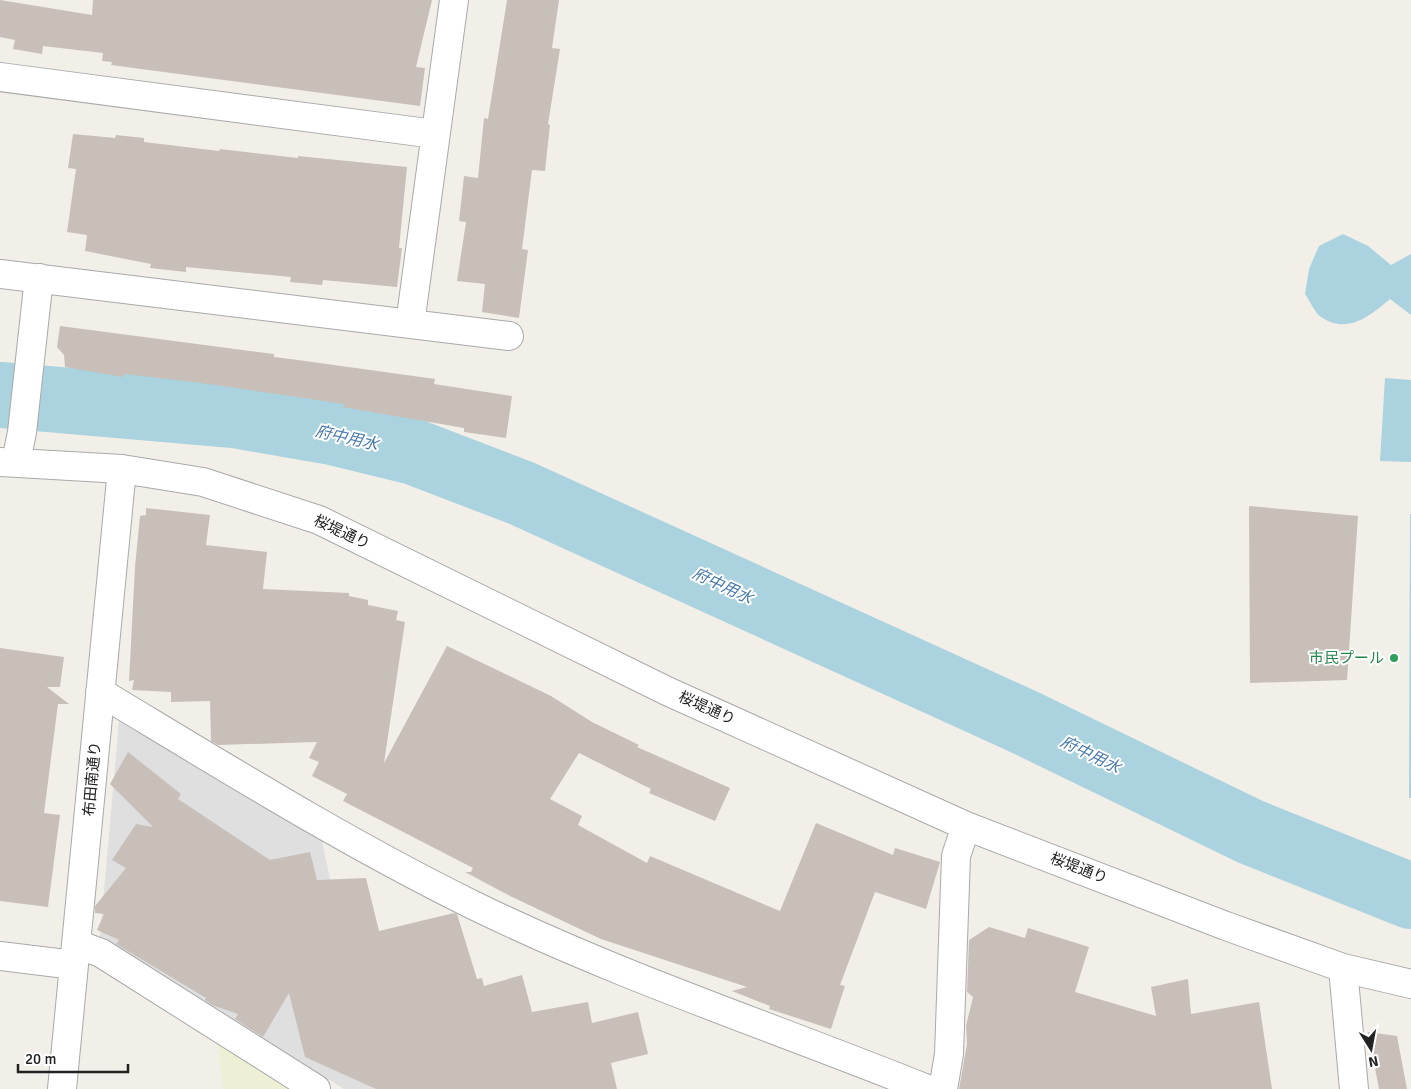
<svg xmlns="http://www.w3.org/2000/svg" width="1411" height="1089" font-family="Signika,'Noto Sans JP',sans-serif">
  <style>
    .residential { fill: #e0dfdf }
    .farmland { fill: #eef0d5 }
    .water { fill: #aad3df }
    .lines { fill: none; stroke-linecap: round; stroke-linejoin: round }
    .river { stroke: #aad3df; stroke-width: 66 }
    .building { fill: #c7bfb8 }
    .minor-casing { stroke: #a9a9a9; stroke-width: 30 }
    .minor { stroke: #fff; stroke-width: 28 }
    .leisure-dot { fill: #2e9e5b; stroke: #fff; stroke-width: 2 }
    .labels { text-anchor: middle; stroke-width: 4; stroke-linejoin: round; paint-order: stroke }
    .street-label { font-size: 15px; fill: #222; stroke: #fff }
    .leisure-label { font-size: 15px; fill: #27864d; stroke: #fff; text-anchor: end }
    .water-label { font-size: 16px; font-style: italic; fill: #4a7aab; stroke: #fff }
  </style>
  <rect width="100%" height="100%" fill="#f2efe9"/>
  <path class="residential" d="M 119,721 L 322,841 L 375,1089 L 344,1089 L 100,937 Z"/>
  <path class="farmland" d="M 218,1041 L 293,1089 L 223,1089 Z"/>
  <path class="water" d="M 1343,234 L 1368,246 L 1391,265 L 1411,254 L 1411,315 L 1390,299 C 1370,316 1347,335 1321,317 C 1315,313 1310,301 1305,294 L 1309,269 L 1319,246 Z
    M 1385,378 L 1411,380 L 1411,462 L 1380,461 Z
    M 1410,514 L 1411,514 L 1411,798 L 1409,798 Z"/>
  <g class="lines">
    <path class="river" d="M 0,395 L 234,415 L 332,432 L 414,452 L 521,493 L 1022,721 L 1251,832 L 1411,896"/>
  </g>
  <path class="building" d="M 0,0 L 92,15 L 93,0 L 432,0 L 416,67 L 425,68 L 420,106 L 111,65 L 112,62 L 102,61 L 103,53 L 43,46 L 42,54 L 13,49 L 15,40 L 0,37 Z
    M 507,0 L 559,0 L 552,48 L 560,49 L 548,124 L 550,125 L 545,171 L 532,170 L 522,249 L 528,250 L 519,318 L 482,312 L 485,284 L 457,281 L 466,222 L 459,221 L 464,176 L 478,178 L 484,118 L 488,119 Z
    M 73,134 L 115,138 L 116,135 L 144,138 L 144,142 L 219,151 L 220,149 L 298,158 L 298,156 L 407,167 L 399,248 L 402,248 L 397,287 L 323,280 L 322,285 L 290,282 L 291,277 L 186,267 L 186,272 L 150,268 L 151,264 L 85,251 L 87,235 L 67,232 L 76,169 L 68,168 Z
    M 60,326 L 274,354 L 274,357 L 298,360 L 435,379 L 434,384 L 512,396 L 506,438 L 464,432 L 464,428 L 343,407 L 344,404 L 201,383 L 125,374 L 123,377 L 65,367 L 64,355 L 57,347 Z
    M 1249,506 L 1358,516 L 1347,680 L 1250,683 Z
    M 146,508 L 210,515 L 206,545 L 267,552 L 263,589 L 349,593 L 349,596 L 368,600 L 368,605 L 398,611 L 396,620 L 405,622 L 384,763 L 447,646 L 551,696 L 592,722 L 639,745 L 637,747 L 730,788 L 715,821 L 649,793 L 651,789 L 579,753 L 550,799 L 582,816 L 578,825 L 647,863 L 650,856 L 780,911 L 816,823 L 893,855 L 895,848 L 940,862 L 926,909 L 875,892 L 840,985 L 845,986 L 831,1029 L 769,1009 L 770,1006 L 732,991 L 747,987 L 601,939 L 510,896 L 465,872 L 471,872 L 473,868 L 343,801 L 347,794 L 312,776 L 319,762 L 309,758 L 317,742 L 218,745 L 211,741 L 210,701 L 171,702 L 171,692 L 132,690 L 134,680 L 129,681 L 135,567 L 140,516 L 146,515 Z
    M 0,648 L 64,657 L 60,687 L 47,687 L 69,704 L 58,704 L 44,813 L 60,815 L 48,907 L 0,901 Z
    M 128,752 L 181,794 L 178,799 L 270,860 L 310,852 L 317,880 L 366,878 L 379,931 L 454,913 L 457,914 L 477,979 L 482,978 L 484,986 L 522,975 L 532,1012 L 588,1002 L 592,1023 L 638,1012 L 648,1054 L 611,1063 L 617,1089 L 376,1089 L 305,1057 L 289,993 L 263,1037 L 235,1019 L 238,1014 L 212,1005 L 205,1000 L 206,998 L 116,944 L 119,940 L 97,930 L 104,914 L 95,913 L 95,906 L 126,868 L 112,860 L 136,824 L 153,827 L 110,784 Z
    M 989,927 L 1025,938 L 1028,928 L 1089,947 L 1075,992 L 1156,1016 L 1151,987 L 1188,979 L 1191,1014 L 1259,1002 L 1272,1089 L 959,1089 L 967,1044 L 966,1026 L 973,997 L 967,992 L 969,940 Z
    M 1368,1032 L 1397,1036 L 1407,1089 L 1379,1089 Z"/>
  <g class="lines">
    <defs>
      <path id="minor" d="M 0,77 L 435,134
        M 0,274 L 509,336
        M 410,324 L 454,0
        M 0,462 L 122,469 L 203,482 L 319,520 L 667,691 L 966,826 L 1226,926 L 1343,968 L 1411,984
        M 16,462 L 22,432 L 39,278
        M 100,692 C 223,766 345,842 473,905 C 620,977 776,1028 927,1089
        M 77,944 L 101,953 L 316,1089
        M 0,956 L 74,965
        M 1343,968 L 1354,1089
        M 62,1089 L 122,469
        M 943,1089 L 949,1054 L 956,856 L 966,826"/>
    </defs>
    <use href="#minor" class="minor-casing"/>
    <use href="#minor" class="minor"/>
  </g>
  <circle class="leisure-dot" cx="1394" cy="658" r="5"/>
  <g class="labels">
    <g class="street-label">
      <text transform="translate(342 532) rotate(25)" y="5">桜堤通り</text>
      <text transform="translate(707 708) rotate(24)" y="5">桜堤通り</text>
      <text transform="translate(92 779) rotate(-85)" y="5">布田南通り</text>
      <text transform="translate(1079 868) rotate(21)" y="5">桜堤通り</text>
    </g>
    <g class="leisure-label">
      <text x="1384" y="663">市民プール</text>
    </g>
    <g class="water-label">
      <text transform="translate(347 437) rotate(13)" y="6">府中用水</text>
      <text transform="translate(723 585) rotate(25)" y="6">府中用水</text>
      <text transform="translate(1091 754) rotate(26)" y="6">府中用水</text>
    </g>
  </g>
  <g transform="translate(1371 1049) rotate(169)" stroke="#ffffff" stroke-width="4" paint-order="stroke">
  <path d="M0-4L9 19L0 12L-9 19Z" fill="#222222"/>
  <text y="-8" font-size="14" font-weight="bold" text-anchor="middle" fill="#222222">N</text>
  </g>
  <path d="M18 1064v8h110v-8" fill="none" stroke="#222222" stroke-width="2.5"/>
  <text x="25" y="1064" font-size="15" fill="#222222" stroke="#ffffff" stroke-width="4" paint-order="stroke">20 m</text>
</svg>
